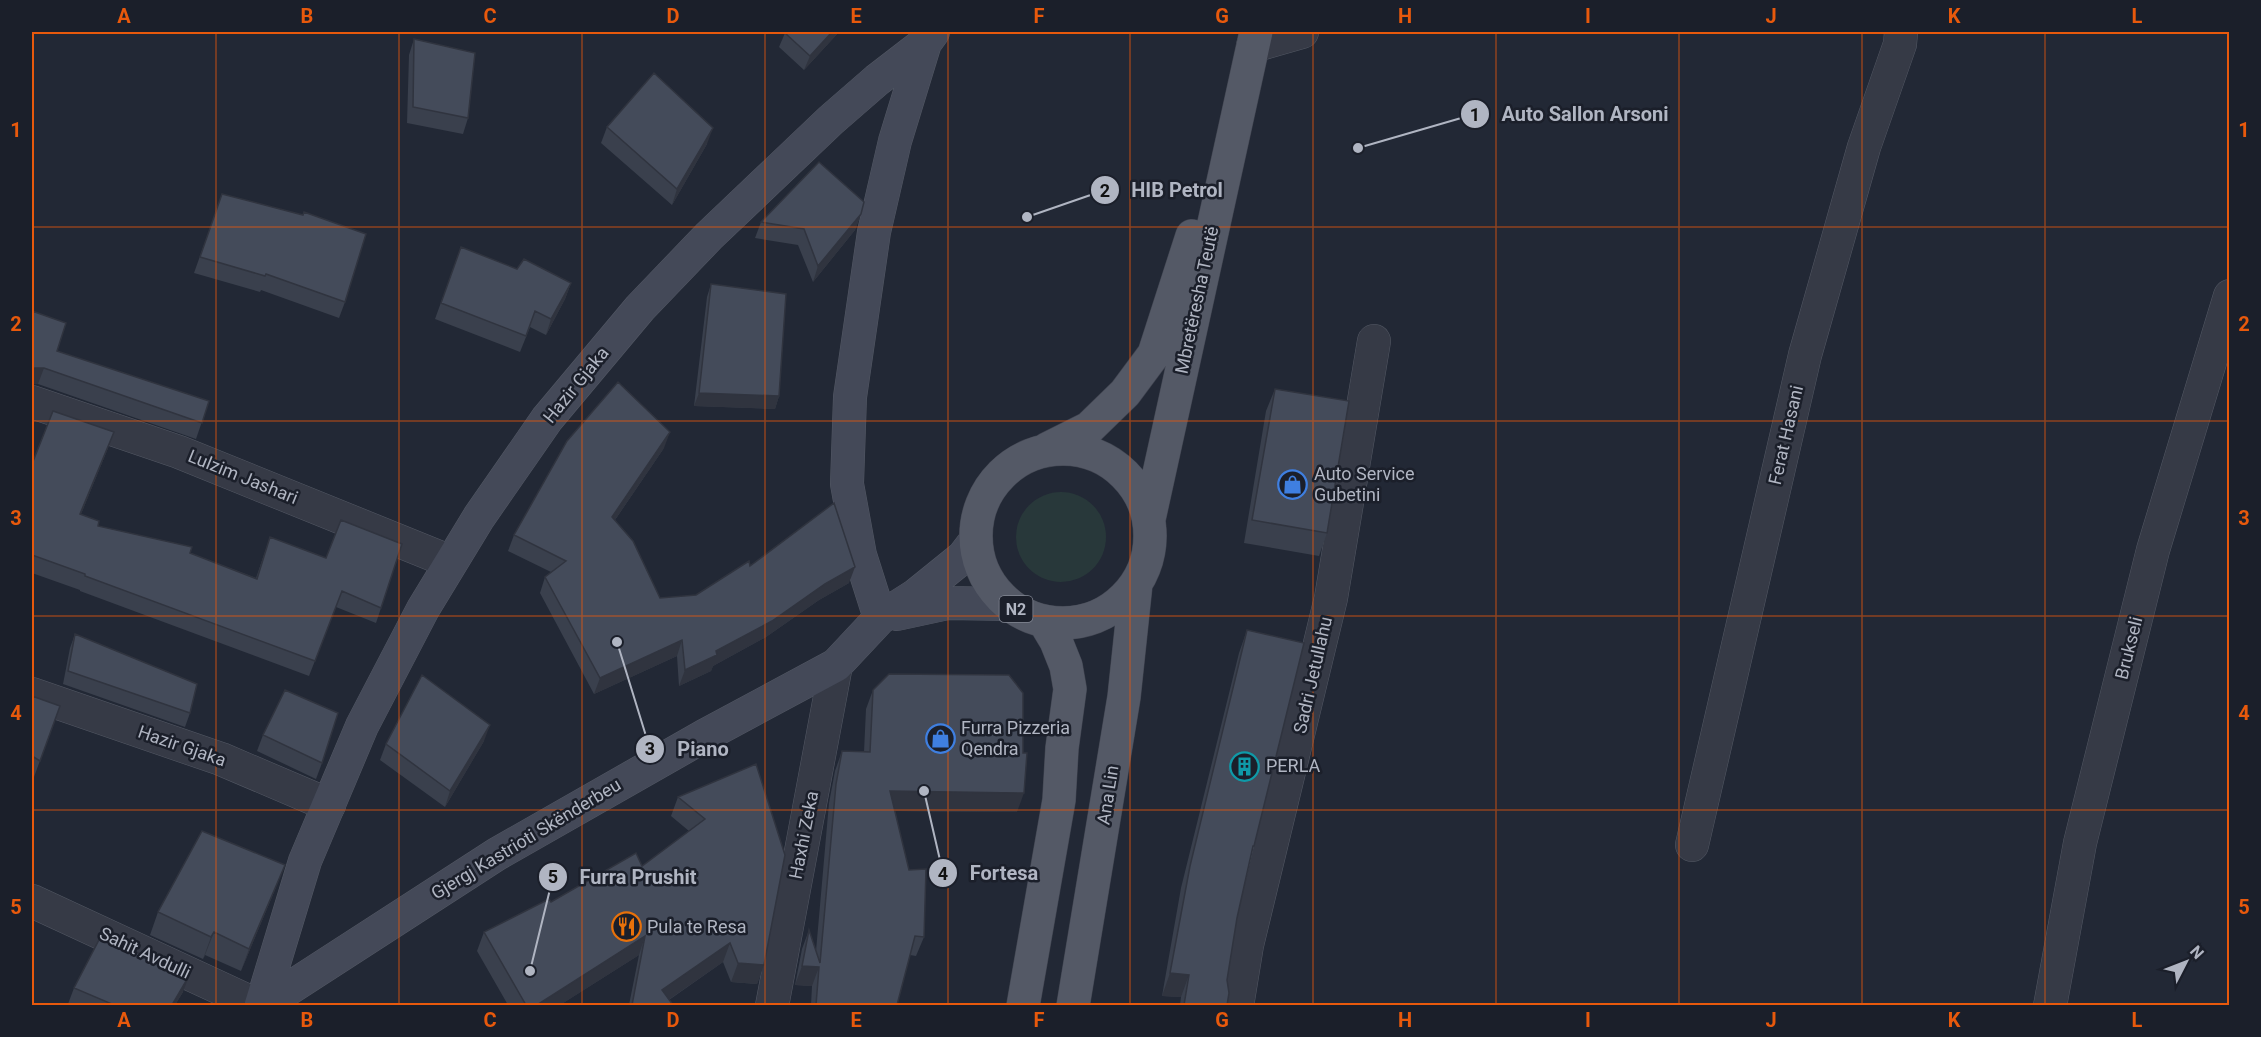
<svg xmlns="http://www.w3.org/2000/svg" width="2261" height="1037" font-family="Roboto,sans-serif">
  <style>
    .green { fill: #28383a }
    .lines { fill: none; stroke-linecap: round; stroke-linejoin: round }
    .street-casing { stroke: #535864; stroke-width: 34 }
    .secondary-casing { stroke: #535864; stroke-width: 34 }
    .primary-casing { stroke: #3f434f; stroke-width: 34 }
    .street { stroke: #363a46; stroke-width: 33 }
    .secondary { stroke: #444958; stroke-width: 33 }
    .primary { stroke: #545966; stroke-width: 33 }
    .wall { fill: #3a404d }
    .shaded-wall { fill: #30343f }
    .building { fill: #444b5a; stroke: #30343f; stroke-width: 1.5 }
    .grid { fill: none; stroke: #e8590c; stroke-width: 1.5; stroke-opacity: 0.55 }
    .labels { text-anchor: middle; stroke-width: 5; stroke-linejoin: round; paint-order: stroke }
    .shield { fill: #1b1f2a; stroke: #838894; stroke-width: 1.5 }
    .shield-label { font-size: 16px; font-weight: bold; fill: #b0b5c2 }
    .street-label { font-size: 18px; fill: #b0b5c2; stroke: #1b1f2a }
    .poi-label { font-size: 18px; fill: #b0b5c2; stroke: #1b1f2a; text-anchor: start }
    .leader { fill: none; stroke: #b0b5c2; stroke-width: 2 }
    .callout-dot { fill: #b0b5c2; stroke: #1b1f2a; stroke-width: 2 }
    .mark-label { font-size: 18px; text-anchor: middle; font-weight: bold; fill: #111 }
    .callout-label { font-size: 20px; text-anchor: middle; font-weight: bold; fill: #b0b5c2; stroke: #1b1f2a; stroke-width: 5; stroke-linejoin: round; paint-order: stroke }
    .neatline { fill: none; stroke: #e8590c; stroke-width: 2 }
    .grid-label { font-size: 20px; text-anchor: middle; font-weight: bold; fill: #e8590c }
  </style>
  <rect width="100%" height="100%" fill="#222835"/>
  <path class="green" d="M1016 537a45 45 0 1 1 90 0a45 45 0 1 1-90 0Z"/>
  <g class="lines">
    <defs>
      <path id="street" d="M 1253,46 L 1302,32
        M 32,402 L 179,452 L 451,562
        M 32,694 L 221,759 L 329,805
        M 1692,845 L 1805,355 L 1864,147 L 1900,44 L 1901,32
        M 32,901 L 259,1006
        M 772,1006 L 836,665
        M 1237,1006 L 1247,945 L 1331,598 L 1374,341
        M 2050,1006 L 2080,843 L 2153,550 L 2230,296"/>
      <path id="secondary" d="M 897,614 L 948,603 L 1008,604
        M 880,618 L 860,555 L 847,484 L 850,397 L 874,232 L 895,141 L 925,43
        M 261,1006 L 305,861 L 362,726 L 423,609 L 479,517 L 547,419 L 640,308 L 709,236 L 831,120 L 877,80 L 925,43 L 933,32
        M 262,1006 L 497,854 L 704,736 L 836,665 L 880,618 L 916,595 L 963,557 L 976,540"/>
      <path id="primary" d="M 1047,449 L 1089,428 L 1125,393 L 1154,354 L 1192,236
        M976 536a87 87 0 1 1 174 0a87 87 0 1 1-174 0Z
        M 1149,519 L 1256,32
        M 1023,1006 L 1059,800 L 1062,748 L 1070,689 L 1066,666 L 1056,641 L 1044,621
        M 1073,1006 L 1124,697 L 1136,584"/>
    </defs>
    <use href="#street" class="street-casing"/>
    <use href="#secondary" class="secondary-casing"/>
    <use href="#primary" class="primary-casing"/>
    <use href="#street" class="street"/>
    <use href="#secondary" class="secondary"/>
    <use href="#primary" class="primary"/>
  </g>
  <path class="wall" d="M 839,32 L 804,70 L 779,47 L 785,33 Z
    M 414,39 L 468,118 L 463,134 L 407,123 L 409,55 Z
    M 607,127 L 707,144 L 672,205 L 601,143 Z
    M 222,194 L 345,302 L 339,318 L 261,290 L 260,292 L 194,273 Z
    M 861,214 L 855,230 L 813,282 L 798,245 L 755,238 L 761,222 Z
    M 461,247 L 517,269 L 571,283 L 565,299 L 546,335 L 530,327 L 520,352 L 435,319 Z
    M 711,284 L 779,396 L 775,409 L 694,406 L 707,297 Z
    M 32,311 L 57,351 L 209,401 L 196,439 L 38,384 L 32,384 Z
    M 1275,389 L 1327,533 L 1319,556 L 1244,543 L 1266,411 Z
    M 108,448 L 81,514 L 98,526 L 190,553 L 256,578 L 270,537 L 381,608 L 376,623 L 336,607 L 309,676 L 80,591 L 80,590 L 32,573 L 32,464 Z
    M 664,448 L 615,520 L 660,598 L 696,595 L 750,566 L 849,583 L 819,600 L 766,637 L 713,666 L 711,671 L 679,686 L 677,656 L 594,694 L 540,593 L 545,577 L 551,572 L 508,551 L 514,535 Z
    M 1247,630 L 1250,858 L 1237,918 L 1227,980 L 1227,1005 L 1180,1005 L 1181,997 L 1162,996 L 1181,888 L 1239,653 Z
    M 75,634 L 190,713 L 185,727 L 63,684 L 70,648 Z
    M 873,690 L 1017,812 L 895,811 L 924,937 L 916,956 L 910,955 L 897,1005 L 811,1005 L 812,986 L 795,985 L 802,949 L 809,930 L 816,951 L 829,803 L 835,771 L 842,751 L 864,752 L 866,709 Z
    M 32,696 L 60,706 L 34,777 L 32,775 Z
    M 263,735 L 322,763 L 316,779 L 257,751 Z
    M 484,741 L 445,807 L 380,760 L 386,744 Z
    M 756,764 L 764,965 L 757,984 L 731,982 L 723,962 L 669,1000 L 673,1005 L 629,1005 L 639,955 L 560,1005 L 508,1005 L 477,951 L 484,932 L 551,902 L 642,866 L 689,831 L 671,816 L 678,797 Z
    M 276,887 L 241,971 L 205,955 L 203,959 L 150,935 L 158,912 Z
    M 74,988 L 183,992 L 175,1005 L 73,1005 L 68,1004 Z"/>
  <path class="shaded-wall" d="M 832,32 L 839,32 L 804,70 L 810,56 Z
    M 713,128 L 707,144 L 672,205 L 677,189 Z
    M 861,214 L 855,230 L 813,282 L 818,266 Z
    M 571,283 L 565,299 L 546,335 L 551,319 Z
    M 35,368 L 44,368 L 38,384 L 32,384 L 32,369 Z
    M 699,393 L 779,396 L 775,409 L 694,406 Z
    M 114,432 L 108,448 L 75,529 L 80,514 Z
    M 670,432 L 664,448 L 606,533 L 612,517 Z
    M 855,567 L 849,583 L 819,600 L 766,637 L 713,666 L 711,671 L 679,686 L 685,670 L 825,584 Z
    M 682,640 L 677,656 L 594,694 L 600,678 Z
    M 490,725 L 484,741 L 445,807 L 450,791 Z
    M 890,791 L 1024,793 L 1017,812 L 883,811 Z
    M 285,865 L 276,887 L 241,971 L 249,949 Z
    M 214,932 L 205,955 L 203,959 L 211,937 Z
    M 645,936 L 639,955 L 560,1005 L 537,1005 Z
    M 730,943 L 723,962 L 661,1005 L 662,990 Z
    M 738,963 L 764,965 L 757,984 L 731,982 Z
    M 802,966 L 819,967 L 812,986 L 795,985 Z
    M 1170,973 L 1189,975 L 1181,997 L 1162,996 Z
    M 189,976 L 183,992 L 175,1005 L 172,1005 Z"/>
  <path class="building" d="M 786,32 L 832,32 L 810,56 L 785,33 Z
    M 414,39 L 475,53 L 468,118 L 413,107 Z
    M 654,73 L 713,128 L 677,189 L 607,127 Z
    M 819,162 L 864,202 L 861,214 L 818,266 L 804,229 L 761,222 Z
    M 222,194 L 303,215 L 304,212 L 366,234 L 345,302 L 266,274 L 265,276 L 200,257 Z
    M 461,247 L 517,269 L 524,259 L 571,283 L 551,319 L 535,311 L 526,336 L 441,303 Z
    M 711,284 L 786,294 L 779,396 L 699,393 Z
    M 32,311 L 66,323 L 57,351 L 209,401 L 202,423 L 44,368 L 35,368 L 32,369 Z
    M 618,382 L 670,432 L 612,517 L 633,541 L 660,598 L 696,595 L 749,561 L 750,566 L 834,503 L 855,567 L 825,584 L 772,621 L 716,651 L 717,655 L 685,670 L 682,640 L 600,678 L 545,577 L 566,561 L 514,535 L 567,441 Z
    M 1275,389 L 1349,401 L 1327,533 L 1252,520 Z
    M 53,411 L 114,432 L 80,514 L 99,521 L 98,526 L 192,547 L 190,553 L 257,579 L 270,537 L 326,558 L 341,520 L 402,544 L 381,608 L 342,591 L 315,661 L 85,576 L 85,574 L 32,555 L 32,464 Z
    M 1247,630 L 1304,643 L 1254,846 L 1253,846 L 1237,918 L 1227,980 L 1229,993 L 1227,1005 L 1184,1005 L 1189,975 L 1170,973 L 1190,866 Z
    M 75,634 L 197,684 L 190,713 L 68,671 Z
    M 889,674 L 1009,675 L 1023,693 L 1023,753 L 1027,753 L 1024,793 L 890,791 L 909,870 L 926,869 L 924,937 L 915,936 L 897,1005 L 816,1005 L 819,967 L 802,966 L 809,930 L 820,963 L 836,784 L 842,751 L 870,752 L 873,690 Z
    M 422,675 L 490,725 L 450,791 L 386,744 Z
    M 285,690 L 338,713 L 322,763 L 263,735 Z
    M 32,696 L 60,706 L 40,761 L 32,756 Z
    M 756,764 L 785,855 L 764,965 L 738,963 L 730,943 L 662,990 L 673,1005 L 632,1005 L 645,936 L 537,1005 L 526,1005 L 484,932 L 549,899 L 551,902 L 636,853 L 642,866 L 705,819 L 678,797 Z
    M 202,831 L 285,865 L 249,949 L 214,932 L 211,937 L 158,912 Z
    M 101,936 L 189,976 L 172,1005 L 114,1005 L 74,988 Z"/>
  <path class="grid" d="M 216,32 L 216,1006M 399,32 L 399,1006M 582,32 L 582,1006M 765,32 L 765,1006M 948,32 L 948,1006M 1130,32 L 1130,1006M 1313,32 L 1313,1006M 1496,32 L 1496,1006M 1679,32 L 1679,1006M 1862,32 L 1862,1006M 2045,32 L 2045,1006M 32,227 L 2230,227M 32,421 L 2230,421M 32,616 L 2230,616M 32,810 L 2230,810"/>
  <defs>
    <symbol id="shop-ring" viewBox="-11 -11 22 22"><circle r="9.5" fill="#1b1f2a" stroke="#3f7fe0" stroke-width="1.5"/><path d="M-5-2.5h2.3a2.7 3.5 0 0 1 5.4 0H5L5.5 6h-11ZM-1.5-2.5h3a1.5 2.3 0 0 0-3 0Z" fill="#3f7fe0"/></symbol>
    <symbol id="building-ring" viewBox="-11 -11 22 22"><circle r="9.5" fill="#1b1f2a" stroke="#0f9aa8" stroke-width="1.5"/><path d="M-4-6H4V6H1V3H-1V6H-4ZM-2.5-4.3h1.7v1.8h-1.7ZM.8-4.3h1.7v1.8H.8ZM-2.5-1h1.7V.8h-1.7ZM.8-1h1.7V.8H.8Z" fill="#0f9aa8"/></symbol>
    <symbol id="restaurant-ring" viewBox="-11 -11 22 22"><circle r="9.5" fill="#1b1f2a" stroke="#e8710a" stroke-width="1.5"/><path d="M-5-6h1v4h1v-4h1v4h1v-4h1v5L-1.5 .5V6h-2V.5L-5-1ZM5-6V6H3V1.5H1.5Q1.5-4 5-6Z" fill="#e8710a"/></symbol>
  </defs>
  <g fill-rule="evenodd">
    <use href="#shop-ring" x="1276" y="468" width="33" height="33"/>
    <use href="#shop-ring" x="924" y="722" width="33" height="33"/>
    <use href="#building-ring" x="1228" y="750" width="33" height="33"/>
    <use href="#restaurant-ring" x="610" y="910" width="33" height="33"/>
  </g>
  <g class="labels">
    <rect class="shield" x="999.5" y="596" width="33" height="26" rx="4.5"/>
    <g class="shield-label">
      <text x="1016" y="615">N2</text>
    </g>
    <g class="street-label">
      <text transform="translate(1197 300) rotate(-78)" y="6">Mbretëresha Teutë</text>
      <text transform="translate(576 385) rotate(-51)" y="6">Hazir Gjaka</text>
      <text transform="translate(1786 435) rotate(-77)" y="6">Ferat Hasani</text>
      <text transform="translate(243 477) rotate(22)" y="6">Lulzim Jashari</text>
      <text transform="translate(2129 648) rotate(-76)" y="6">Brukseli</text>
      <text transform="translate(1313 675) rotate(-77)" y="6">Sadri Jetullahu</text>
      <text transform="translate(182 746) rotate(19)" y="6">Hazir Gjaka</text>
      <text transform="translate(1108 795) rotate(-81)" y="6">Ana Lin</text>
      <text transform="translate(804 835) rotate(-79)" y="6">Haxhi Zeka</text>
      <text transform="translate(526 839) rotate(-31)" y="6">Gjergj Kastrioti Skënderbeu</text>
      <text transform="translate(145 953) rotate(25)" y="6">Sahit Avdulli</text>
    </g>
    <g class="poi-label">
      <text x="1314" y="480">Auto Service<tspan x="1314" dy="21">Gubetini</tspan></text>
      <text x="961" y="734">Furra Pizzeria<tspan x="961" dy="21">Qendra</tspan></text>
      <text x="1266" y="772">PERLA</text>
      <text x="647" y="933">Pula te Resa</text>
    </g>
  </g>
  <path class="leader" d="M1358 148L1475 114M1027 217L1105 190M617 642L650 749M924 791L943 873M530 971L553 877"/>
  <g class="callout-dot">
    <circle cx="1358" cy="148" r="6"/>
    <circle cx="1027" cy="217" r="6"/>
    <circle cx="617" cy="642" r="6"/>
    <circle cx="924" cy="791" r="6"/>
    <circle cx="530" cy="971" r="6"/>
    <circle cx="1475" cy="114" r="15"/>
    <circle cx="1105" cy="190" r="15"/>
    <circle cx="650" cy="749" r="15"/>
    <circle cx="943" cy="873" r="15"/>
    <circle cx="553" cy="877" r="15"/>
  </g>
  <g class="mark-label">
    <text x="1475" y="121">1</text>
    <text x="1105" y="197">2</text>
    <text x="650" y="755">3</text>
    <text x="943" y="880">4</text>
    <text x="553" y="883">5</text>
  </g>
  <g class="callout-label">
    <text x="1585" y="121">Auto Sallon Arsoni</text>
    <text x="1177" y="197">HIB Petrol</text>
    <text x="703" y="756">Piano</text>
    <text x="1004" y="880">Fortesa</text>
    <text x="638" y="884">Furra Prushit</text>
  </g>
  <rect width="2261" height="1037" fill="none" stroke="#1b1f2a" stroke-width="66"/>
  <g transform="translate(2186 962) rotate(48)" stroke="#1b1f2a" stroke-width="4.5" paint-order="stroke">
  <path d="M0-4.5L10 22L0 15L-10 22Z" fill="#b0b5c2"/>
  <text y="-9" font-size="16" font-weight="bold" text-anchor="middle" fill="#b0b5c2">N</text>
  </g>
  <rect x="33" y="33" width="2195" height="971" class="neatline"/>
  <g class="grid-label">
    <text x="124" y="23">A</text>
    <text x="307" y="23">B</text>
    <text x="490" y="23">C</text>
    <text x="673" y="23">D</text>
    <text x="856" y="23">E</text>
    <text x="1039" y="23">F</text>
    <text x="1222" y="23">G</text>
    <text x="1405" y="23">H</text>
    <text x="1588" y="23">I</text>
    <text x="1771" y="23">J</text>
    <text x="1954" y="23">K</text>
    <text x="2137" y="23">L</text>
    <text x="16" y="137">1</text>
    <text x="2244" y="137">1</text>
    <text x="16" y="331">2</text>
    <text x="2244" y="331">2</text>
    <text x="16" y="525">3</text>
    <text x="2244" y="525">3</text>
    <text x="16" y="720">4</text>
    <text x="2244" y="720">4</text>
    <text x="16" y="914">5</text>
    <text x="2244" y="914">5</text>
    <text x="124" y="1027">A</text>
    <text x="307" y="1027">B</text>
    <text x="490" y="1027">C</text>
    <text x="673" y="1027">D</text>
    <text x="856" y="1027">E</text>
    <text x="1039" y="1027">F</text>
    <text x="1222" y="1027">G</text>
    <text x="1405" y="1027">H</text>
    <text x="1588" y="1027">I</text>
    <text x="1771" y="1027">J</text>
    <text x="1954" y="1027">K</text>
    <text x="2137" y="1027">L</text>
  </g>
</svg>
